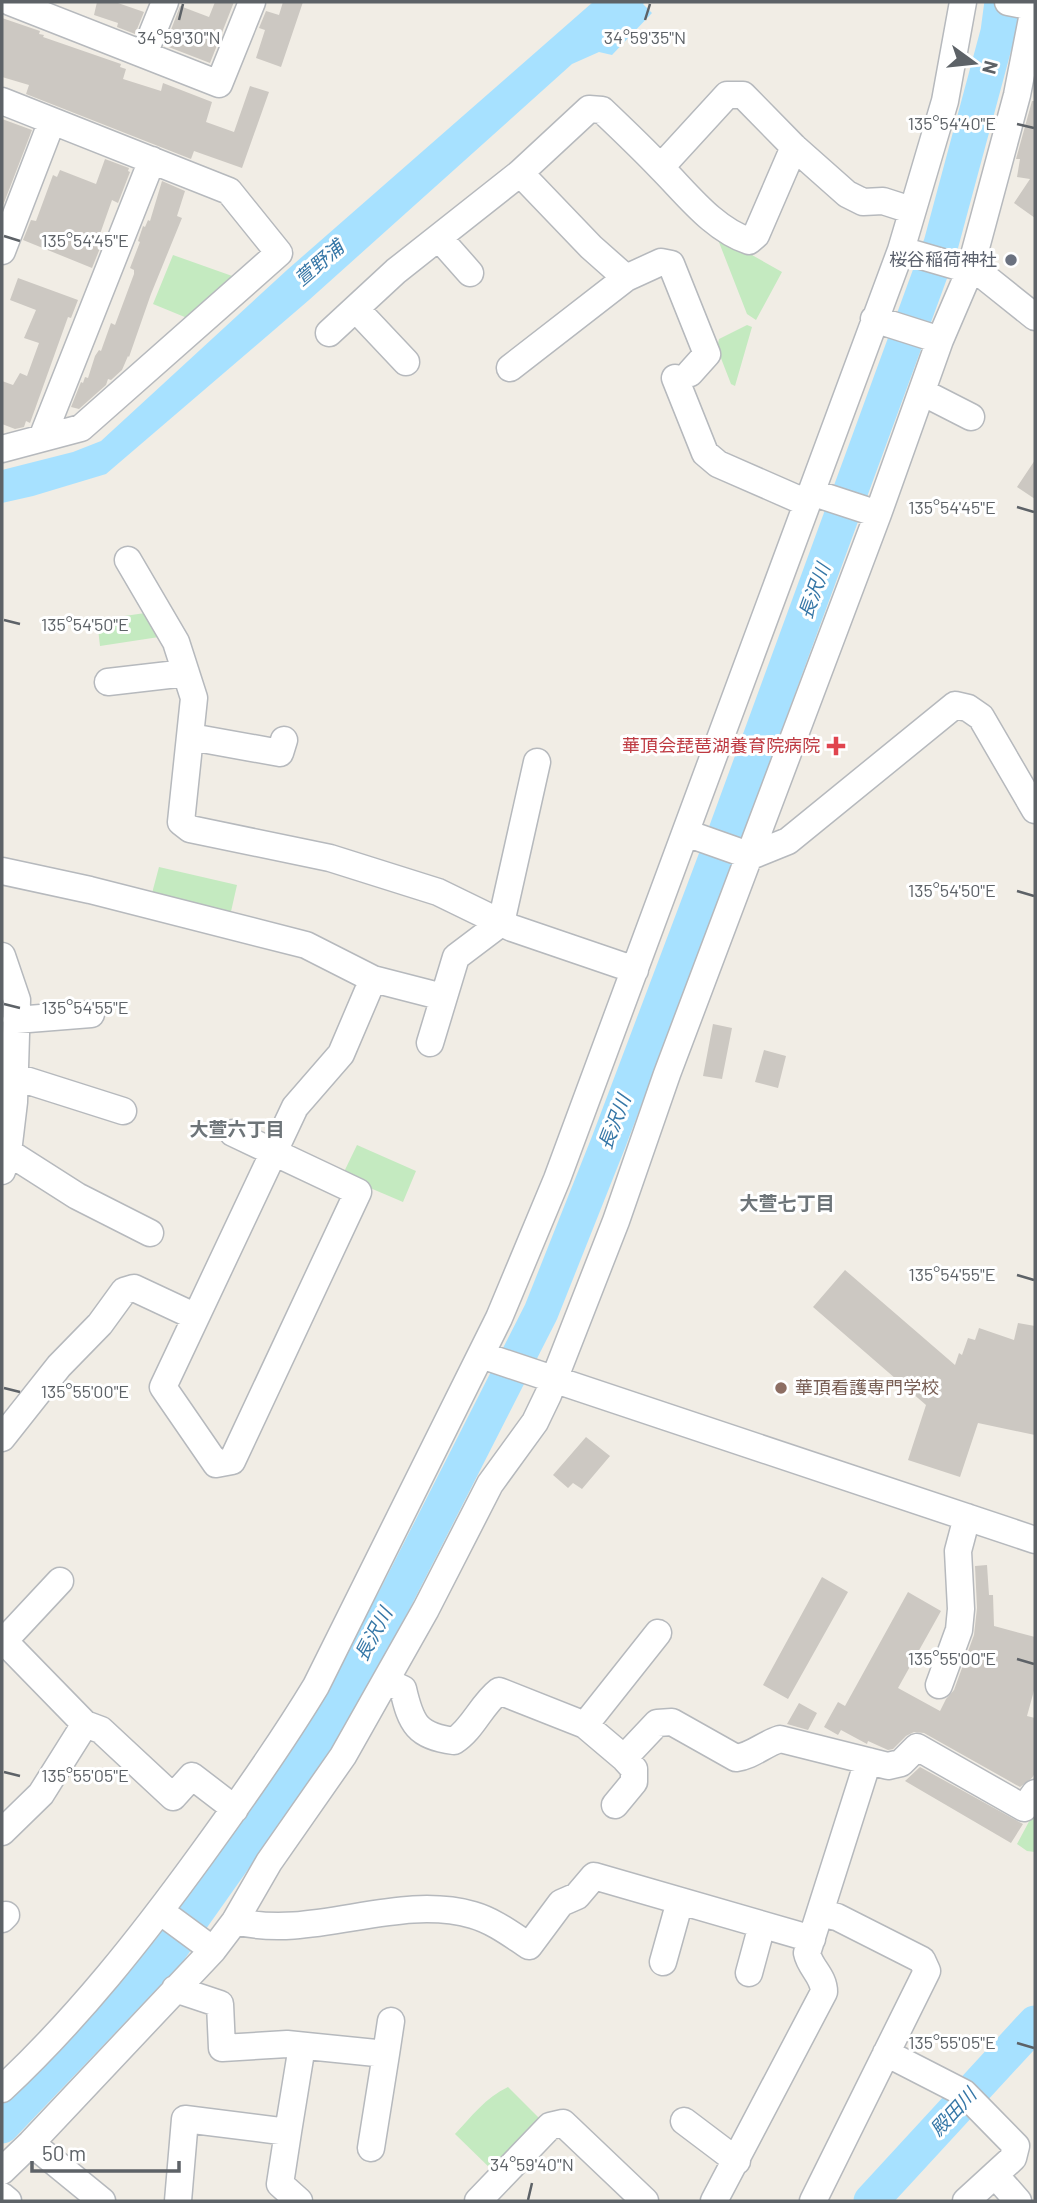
<svg xmlns="http://www.w3.org/2000/svg" width="1037" height="2203" font-family="Barlow,'Noto Sans JP',sans-serif">
  <style>
    .green { fill: #c4eac0 }
    .water { fill: #a7e1ff }
    .lines { fill: none; stroke-linecap: round; stroke-linejoin: round }
    .river { stroke: #a7e1ff; stroke-width: 35 }
    .building { fill: #ccc8c2 }
    .minor-casing { stroke: #b6b9bd; stroke-width: 29 }
    .minor { stroke: #fff; stroke-width: 26 }
    .ticks { fill: none; stroke: #5d6267; stroke-width: 2.5 }
    .worship-dot { fill: #6b7280; stroke: #fff; stroke-width: 2.5 }
    .health-dot { fill: #e0444e; stroke: #fff; stroke-width: 2.5 }
    .education-dot { fill: #8d6e63; stroke: #fff; stroke-width: 2.5 }
    .labels { text-anchor: middle; stroke-width: 6; stroke-linejoin: round; paint-order: stroke }
    .worship-label { font-size: 18px; fill: #5b616d; stroke: #fff; text-anchor: end }
    .health-label { font-size: 18px; fill: #be3a42; stroke: #fff; text-anchor: end }
    .education-label { font-size: 18px; fill: #785e54; stroke: #fff; text-anchor: start }
    .water-label { font-size: 19px; font-style: italic; fill: #3677a7; stroke: #fff }
    .neighbourhood-label { font-size: 19px; font-weight: bold; fill: #6e7579; stroke: #fff }
    .ticks-label { font-size: 18px; text-anchor: middle; fill: #5d6267; stroke: #fff; stroke-width: 6; stroke-linejoin: round; paint-order: stroke }
  </style>
  <rect width="100%" height="100%" fill="#f1ede5"/>
  <path class="green" d="M 717,229 L 752,255 L 782,272 L 756,320 L 747,314 L 715,232 Z
    M 173,255 L 235,277 L 192,320 L 153,304 Z
    M 747,325 L 752,327 L 735,386 L 731,384 L 717,348 L 719,339 Z
    M 152,612 L 159,637 L 100,646 L 97,620 Z
    M 159,867 L 237,885 L 230,916 L 151,897 Z
    M 357,1145 L 416,1171 L 403,1202 L 342,1176 Z
    M 1033,1814 L 1035,1816 L 1035,1852 L 1027,1851 L 1017,1844 Z
    M 508,2087 L 541,2120 L 494,2172 L 455,2134 C 471,2117 486,2097 508,2087 Z"/>
  <path class="water" d="M 593,2 L 645,2 L 643,4 L 652,13 L 612,55 L 599,52 L 572,64 L 309,300 L 106,474 L 33,496 L 2,503 L 2,470 L 73,452 L 101,441 L 287,270 Z"/>
  <g class="lines">
    <path class="river" d="M 2,2126 L 169,1951 L 316,1743 L 395,1599 L 541,1312 L 609,1141 L 725,834 L 941,244 L 998,32 L 1002,2
      M 871,2201 L 1035,2023"/>
  </g>
  <path class="building" d="M 97,2 L 115,2 L 144,12 L 135,34 L 117,27 L 118,23 L 94,15 Z
    M 215,2 L 234,2 L 210,63 L 166,46 L 166,43 L 180,6 L 209,17 Z
    M 283,2 L 303,2 L 281,67 L 256,58 L 265,30 L 259,28 L 266,11 L 279,15 Z
    M 2,18 L 40,31 L 39,34 L 44,35 L 43,37 L 121,64 L 120,67 L 126,69 L 123,79 L 161,91 L 163,83 L 212,102 L 206,122 L 234,132 L 250,86 L 269,92 L 242,168 L 194,151 L 191,159 L 26,94 L 29,85 L 2,77 Z
    M 1032,101 L 1035,101 L 1035,218 L 1014,203 L 1030,179 L 1017,177 L 1020,159 L 1016,159 Z
    M 2,119 L 32,130 L 2,208 Z
    M 105,159 L 129,168 L 128,171 L 130,172 L 118,203 L 112,200 L 100,234 L 105,236 L 92,268 L 23,240 L 31,220 L 36,221 L 53,175 L 57,177 L 60,170 L 96,184 Z
    M 162,181 L 185,191 L 177,216 L 182,218 L 151,294 L 129,357 L 128,356 L 122,370 L 111,380 L 108,379 L 106,385 L 79,409 L 71,407 L 81,382 L 83,383 L 85,377 L 88,378 L 95,356 L 99,350 L 101,351 L 111,323 L 115,325 L 134,274 L 134,270 L 130,268 L 140,242 L 138,241 L 143,226 L 145,227 L 148,220 L 150,221 Z
    M 18,278 L 78,300 L 71,318 L 68,317 L 30,423 L 26,421 L 24,427 L 15,429 L 2,424 L 2,381 L 13,385 L 20,373 L 27,376 L 39,343 L 24,338 L 36,310 L 10,300 Z
    M 1035,460 L 1035,499 L 1017,487 Z
    M 713,1024 L 732,1028 L 722,1079 L 703,1076 Z
    M 764,1050 L 786,1056 L 778,1088 L 755,1082 Z
    M 845,1270 L 955,1365 L 959,1353 L 962,1355 L 968,1338 L 975,1340 L 979,1328 L 1014,1340 L 1018,1323 L 1035,1326 L 1035,1435 L 978,1423 L 960,1477 L 908,1460 L 926,1405 L 813,1307 Z
    M 586,1437 L 610,1456 L 582,1489 L 573,1483 L 568,1488 L 553,1475 Z
    M 987,1565 L 989,1595 L 993,1595 L 994,1626 L 1035,1637 L 1035,1687 L 1027,1716 L 1035,1718 L 1035,1773 L 1032,1778 L 1020,1787 L 924,1733 L 914,1732 L 906,1736 L 893,1749 L 888,1750 L 868,1741 L 867,1744 L 841,1730 L 838,1735 L 824,1727 L 838,1702 L 845,1706 L 908,1592 L 941,1611 L 898,1688 L 940,1711 L 946,1699 L 954,1690 L 974,1635 L 977,1608 L 975,1566 Z
    M 822,1577 L 848,1592 L 788,1699 L 763,1685 Z
    M 799,1703 L 817,1713 L 808,1730 L 787,1724 Z
    M 920,1767 L 1023,1824 L 1011,1843 L 905,1781 Z"/>
  <g class="lines">
    <defs>
      <path id="minor" d="M 10,2 L 219,84 L 252,2
        M 1008,2 L 1034,7
        M 144,54 L 165,2
        M 2,101 L 229,191 L 279,253 L 81,428 L 2,449
        M 661,167 L 727,95 L 743,95 L 794,147 L 847,194 L 863,202 L 883,201 L 911,210
        M 520,173 L 591,247 L 626,278
        M 440,239 L 470,273
        M 901,250 L 980,273 L 1035,317
        M 2,251 L 52,121
        M 356,309 L 406,362
        M 874,319 L 940,340
        M 329,333 L 396,271 L 520,173 L 589,109 L 602,110 C 622,129 642,148 661,168 C 687,194 713,229 749,241 L 756,235 L 794,147
        M 510,368 L 626,278 L 661,262 L 671,264 L 707,354 L 690,373
        M 675,378 L 705,453 L 718,464 L 807,503
        M 922,392 L 971,417
        M 42,438 L 152,160
        M 811,492 L 878,514
        M 128,560 L 176,642 L 194,698 L 181,822 L 190,829 L 330,858 L 438,892 L 512,928 L 635,970
        M 108,682 L 186,673
        M 191,737 L 280,753 L 284,740
        M 686,833 L 751,856 L 788,841 L 955,705 L 968,708 L 981,717 L 1035,810
        M 2,871 L 90,890 L 306,945 L 373,979 L 443,997
        M 2,956 L 17,1000 L 14,1102 L 8,1152 L 2,1171
        M 16,1020 L 91,1014
        M 430,1043 L 456,957 L 501,923 L 537,762
        M 16,1077 L 123,1111
        M 233,1133 L 358,1192 L 232,1461 L 216,1464 L 163,1387 L 295,1107 L 341,1054 L 373,979
        M 8,1152 L 77,1196 L 150,1233
        M 481,1355 L 1035,1540
        M 2,1438 L 59,1366 L 100,1324 L 124,1291 L 134,1288 L 196,1317
        M 4,1641 L 60,1581
        M 2,1644 L 4,1641 L 85,1724 L 101,1730 L 173,1797 L 192,1776 L 235,1809
        M 386,1681 L 403,1689 C 411,1724 417,1736 454,1741 C 473,1729 481,1705 499,1691 L 585,1725 L 624,1758 L 657,1723 L 672,1722 L 736,1758 C 752,1756 764,1744 780,1739 L 888,1766 L 901,1763 L 917,1747 L 1024,1808 L 1035,1793
        M 939,1685 L 959,1630 L 961,1609 L 958,1551 L 967,1517
        M 585,1725 L 658,1633
        M 615,1805 L 634,1782 L 634,1769 L 624,1758
        M 2,1832 L 41,1794 L 85,1724
        M 160,1911 L 213,1950
        M 2,1919 L 6,1915
        M 235,1921 C 314,1941 395,1893 473,1915 C 494,1921 512,1935 529,1946 L 561,1903 L 577,1896 L 594,1876 L 812,1939
        M 663,1962 L 680,1901
        M 749,1973 L 762,1925
        M 175,1989 L 220,2004 L 222,2048 L 287,2044 L 386,2054 L 371,2148
        M 886,2053 L 964,2093 L 1016,2146 L 1013,2158 L 966,2201
        M 386,2054 L 391,2021
        M 2,2089 C 78,2018 141,1938 202,1854 C 242,1799 281,1744 316,1686 L 499,1318 L 557,1179 L 901,250 L 945,101 L 963,2
        M 684,2121 L 737,2161
        M 288,2132 L 302,2046
        M 31,2143 L 102,2201
        M 2,2171 L 31,2143 L 213,1950 L 235,1921 L 269,1862 L 343,1756 L 426,1609 L 490,1484 L 535,1422 L 548,1395 L 616,1221 L 667,1074 L 878,514 L 940,340 L 970,270 L 1017,95 L 1035,3
        M 995,2175 L 1018,2201
        M 2,2196 L 8,2201
        M 178,2201 L 185,2119 L 288,2132 L 280,2184 L 299,2201
        M 478,2201 L 550,2126 L 563,2123 L 645,2201
        M 714,2201 L 824,1992 C 824,1976 810,1968 807,1953 L 868,1761
        M 813,2201 L 927,1971 L 922,1960 L 837,1917 L 820,1913"/>
    </defs>
    <use href="#minor" class="minor-casing"/>
    <use href="#minor" class="minor"/>
  </g>
  <path class="ticks" d="M 179,20 L 183,4M 645,20 L 650,4M 1017,124 L 1034,128M 4,236 L 20,241M 1017,507 L 1034,512M 4,620 L 20,624M 1017,891 L 1034,896M 4,1004 L 20,1008M 1017,1275 L 1034,1280M 4,1388 L 20,1392M 1017,1659 L 1034,1664M 4,1772 L 20,1776M 1017,2043 L 1034,2048M 528,2200 L 532,2183"/>
  <circle class="worship-dot" cx="1011" cy="260" r="7"/>
  <path class="health-dot" d="M832.5 735.5h7v7h7v7h-7v7h-7v-7h-7v-7h7z"/>
  <circle class="education-dot" cx="781" cy="1388" r="7"/>
  <g class="labels">
    <g class="worship-label">
      <text x="997" y="266">桜谷稲荷神社</text>
    </g>
    <g class="health-label">
      <text x="820" y="752">華頂会琵琶湖養育院病院</text>
    </g>
    <g class="education-label">
      <text x="795" y="1394">華頂看護専門学校</text>
    </g>
    <g class="water-label">
      <text transform="translate(319 263) rotate(-41)" y="7">萱野浦</text>
      <text transform="translate(814 591) rotate(-70)" y="7">長沢川</text>
      <text transform="translate(614 1122) rotate(-69)" y="7">長沢川</text>
      <text transform="translate(373 1634) rotate(-62)" y="7">長沢川</text>
      <text transform="translate(953 2112) rotate(-47)" y="7">殿田川</text>
    </g>
    <g class="neighbourhood-label">
      <text x="237" y="1136">大萱六丁目</text>
      <text x="787" y="1210">大萱七丁目</text>
    </g>
  </g>
  <g class="ticks-label">
    <text x="179" y="44">34°59'30"N</text>
    <text x="645" y="44">34°59'35"N</text>
    <text x="952" y="130">135°54'40"E</text>
    <text x="85" y="247">135°54'45"E</text>
    <text x="952" y="514">135°54'45"E</text>
    <text x="85" y="631">135°54'50"E</text>
    <text x="952" y="897">135°54'50"E</text>
    <text x="85" y="1014">135°54'55"E</text>
    <text x="952" y="1281">135°54'55"E</text>
    <text x="85" y="1398">135°55'00"E</text>
    <text x="952" y="1665">135°55'00"E</text>
    <text x="85" y="1782">135°55'05"E</text>
    <text x="952" y="2049">135°55'05"E</text>
    <text x="532" y="2171">34°59'40"N</text>
  </g>
  <rect width="1037" height="2203" fill="none" stroke="#5d6267" stroke-width="7"/>
  <g transform="translate(974 63) rotate(105)" stroke="#ffffff" stroke-width="5" paint-order="stroke">
  <path d="M0-5L12 26L0 18L-12 26Z" fill="#5d6267"/>
  <text y="-10" font-size="19" font-weight="bold" text-anchor="middle" fill="#5d6267">N</text>
  </g>
  <path d="M32 2161v10h147v-10" fill="none" stroke="#5d6267" stroke-width="3.5"/>
  <text x="42" y="2161" font-size="21" fill="#5d6267" stroke="#ffffff" stroke-width="5" paint-order="stroke">50 m</text>
</svg>
